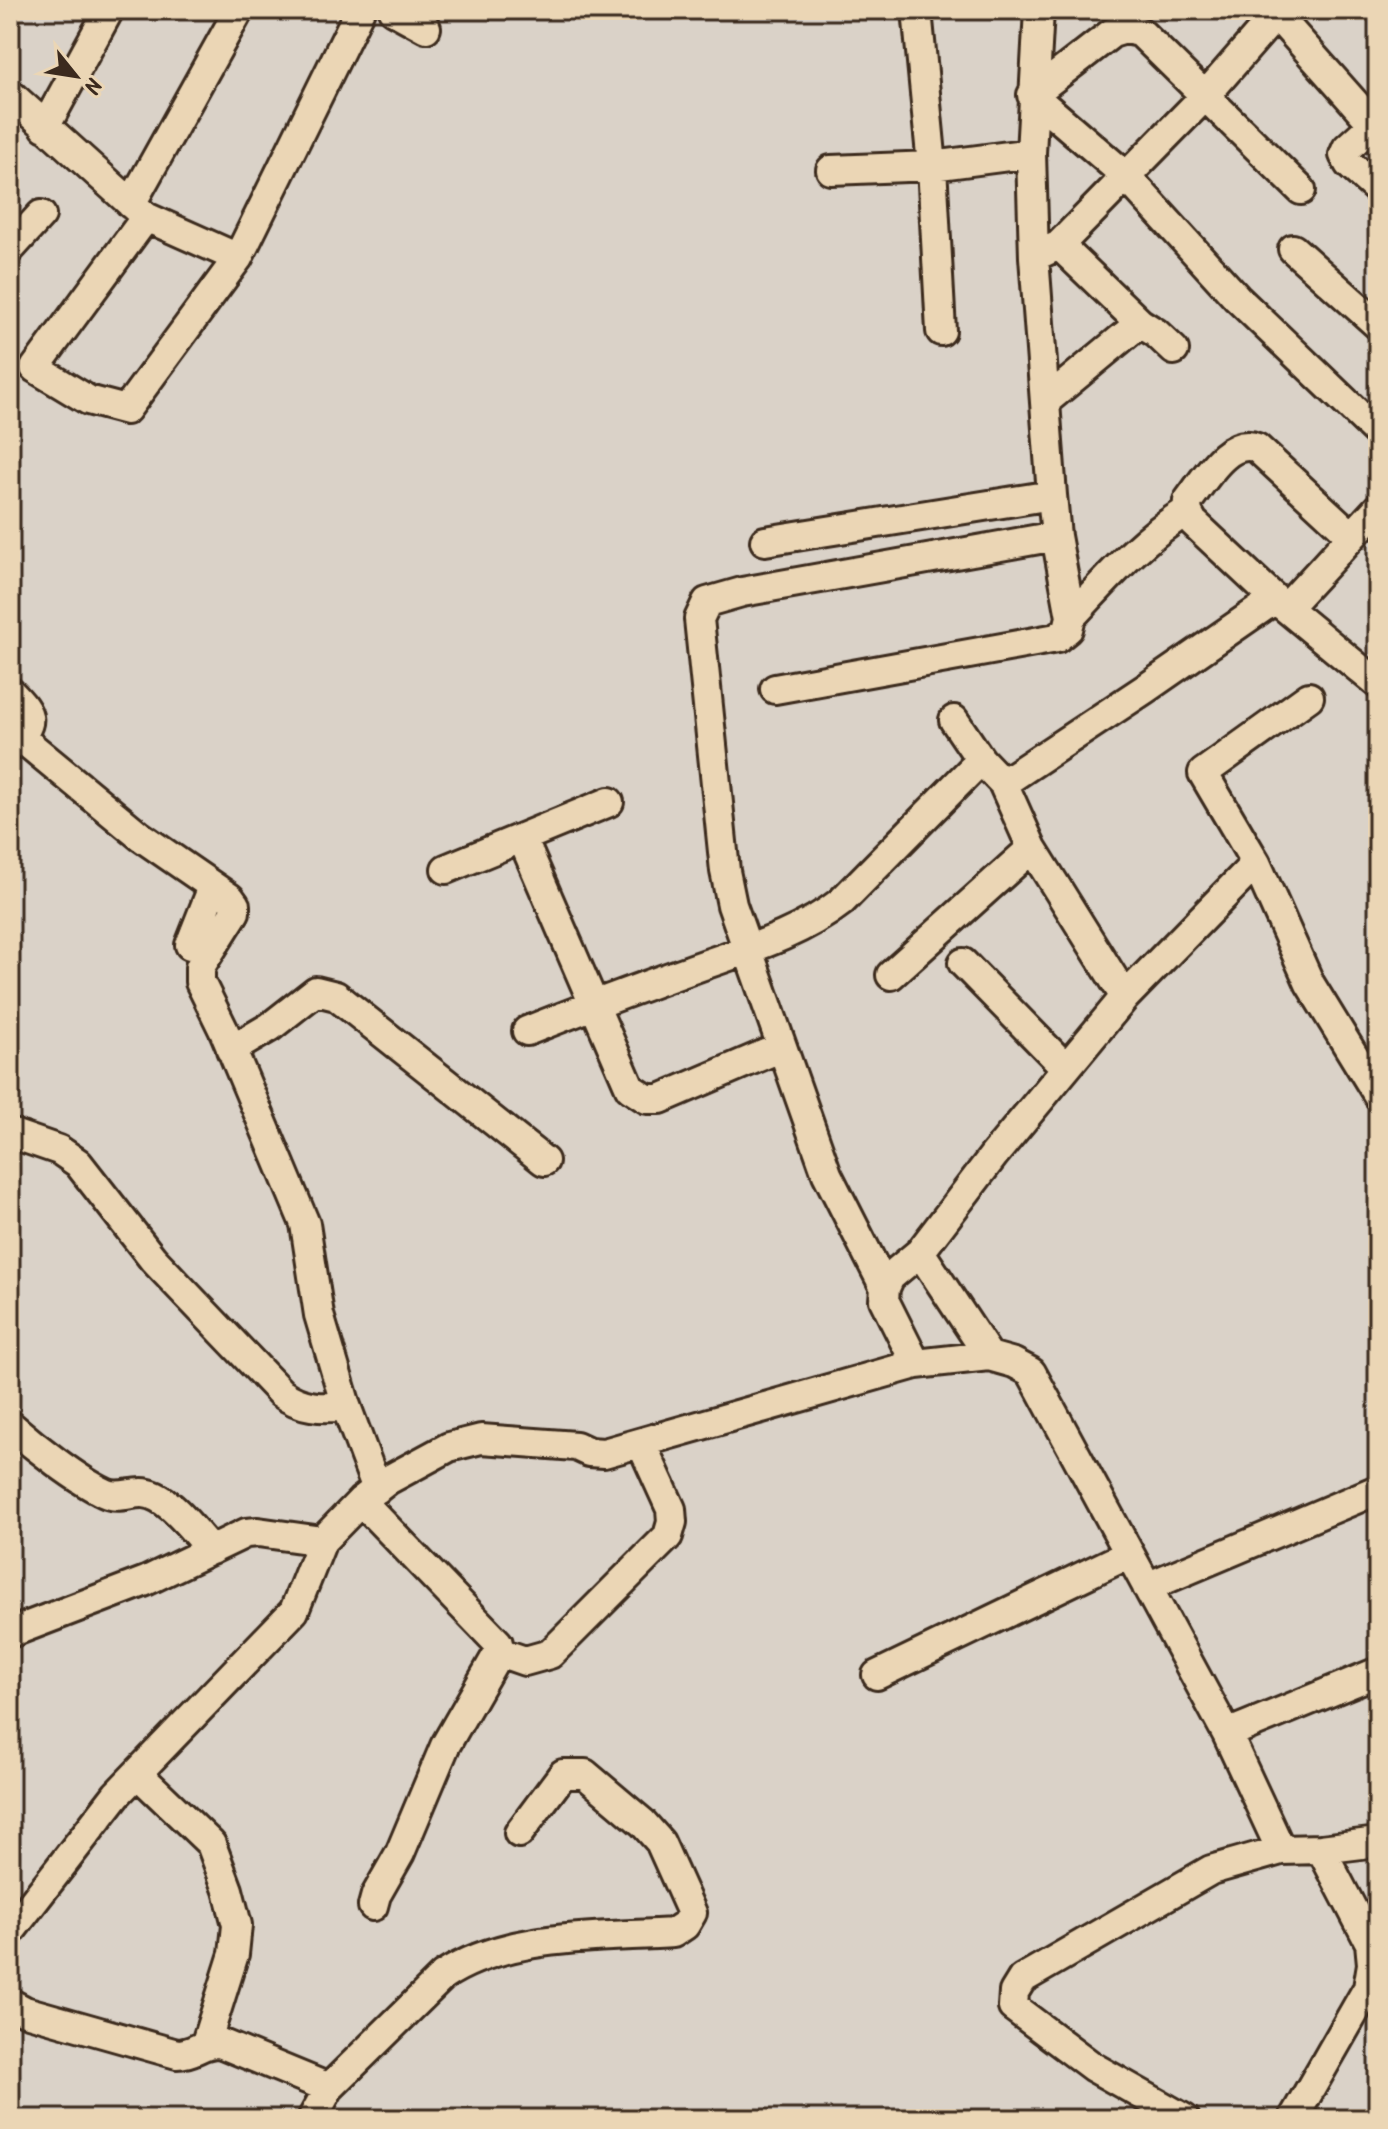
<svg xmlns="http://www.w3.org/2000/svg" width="1388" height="2129" font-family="Kalam,sans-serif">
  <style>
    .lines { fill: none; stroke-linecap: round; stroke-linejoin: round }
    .minor-casing { stroke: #3b2a1e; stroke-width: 34 }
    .minor { stroke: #ebd6b5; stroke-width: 28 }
  </style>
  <rect width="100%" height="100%" fill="#dad2c8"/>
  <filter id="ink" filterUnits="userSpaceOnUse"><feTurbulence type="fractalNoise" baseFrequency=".0125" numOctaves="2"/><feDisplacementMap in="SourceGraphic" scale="16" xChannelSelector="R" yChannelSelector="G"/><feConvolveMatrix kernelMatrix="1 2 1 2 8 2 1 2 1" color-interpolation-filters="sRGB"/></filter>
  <g filter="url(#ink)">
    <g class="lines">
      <defs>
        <path id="minor" d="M 393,10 L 426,28
          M 917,10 L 932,166 L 941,331
          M 1272,10 L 1374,125
          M 10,94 L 146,217 L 238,258
          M 1378,120 L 1347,148 L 1344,155 L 1349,164 L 1378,190
          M 45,127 L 109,10
          M 831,170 L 932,166 L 1031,153
          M 1301,190 L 1140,32 L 1125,29 L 1112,33 L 1032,95 L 1126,176 L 1237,298 L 1378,433
          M 131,204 L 239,10
          M 146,217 L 35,368 L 88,400 L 126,410 L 238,258 L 360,10
          M 1059,245 L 1140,323 L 1156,333 L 1174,350
          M 10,249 L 41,215
          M 1293,249 L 1378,325
          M 1034,257 L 1031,153 L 1039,10
          M 1047,400 L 1140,323
          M 1352,536 L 1257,448 C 1228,436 1204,481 1188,501 L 1187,511 L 1193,522 L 1275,599 L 1378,684
          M 765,541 L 1052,495
          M 1286,608 L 1378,508
          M 1071,617 C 1108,578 1141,539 1187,511
          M 775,689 L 1057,638 L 1068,629 L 1071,617 L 1056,536 L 1052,495 L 1034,257 L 1059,245 L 1206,95 L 1280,10
          M 10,692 C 33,715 36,723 10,746
          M 20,737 L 140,836 L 230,898 L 235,905 L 235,912 L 200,967 L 200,982 L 224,1031 L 305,1224 L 319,1315 L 346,1406 L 377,1489
          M 1003,783 L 1145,689 L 1275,599
          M 522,838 L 630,1088 L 647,1099 L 660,1099 L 782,1047
          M 1256,863 L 1310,984 L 1378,1095
          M 446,869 L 609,802
          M 190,945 L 213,887
          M 963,963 L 1065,1067
          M 891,975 L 1032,848
          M 1125,997 L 1256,863 L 1203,773 L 1309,697
          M 527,1031 C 582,1009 639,988 695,968 C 745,950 799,935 841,902 L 981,760
          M 231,1050 L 270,1027 L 316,991 L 336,996 L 544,1161
          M 10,1133 L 59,1150 L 78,1163 L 153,1259 L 281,1393 C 301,1408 322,1409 346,1406
          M 920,1252 L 989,1356
          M 885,1288 L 827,1174 L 732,905 L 725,871 L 699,619 L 707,602 L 742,592 L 1056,536
          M 916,1364 L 884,1300 L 885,1288 L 890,1277 L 920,1252 L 994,1155 L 1125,997 L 1032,848 L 1003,783 L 981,760 L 954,720
          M 10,1425 C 34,1446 77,1480 105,1493 C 117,1499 129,1493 142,1493 C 167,1493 194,1532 211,1550
          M 361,1501 L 498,1643 L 499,1652 L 445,1746 L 400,1853 L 376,1895 L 373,1906
          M 1147,1587 L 1377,1490
          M 10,1633 L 146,1581 L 246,1533 L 258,1532 L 322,1541
          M 499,1652 L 525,1661 L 550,1654 L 668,1536 L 672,1522 L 671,1509 L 641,1443
          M 877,1675 L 1129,1554
          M 1227,1734 L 1378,1672
          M 138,1774 L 211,1844 L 228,1890 L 237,1925 L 234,1954 L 206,2043
          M 10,1932 L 117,1794 L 294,1611 L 322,1541 L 361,1501 L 388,1480 L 449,1447 L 481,1439 L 576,1446 L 589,1452 L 604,1453 L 916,1364 L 989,1356 L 1014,1363 L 1031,1372 L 1227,1734 L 1281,1850 L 1321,1849 L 1378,1842
          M 10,2003 L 25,2011 L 177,2054 C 196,2054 200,2042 220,2043 L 329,2088 L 312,2119
          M 329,2088 L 443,1976 C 508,1933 598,1938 673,1933 L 685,1925 L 692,1913 L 660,1842 L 643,1823 L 585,1774 L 563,1774 L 519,1833
          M 1185,2119 L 1093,2067 L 1013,2007 L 1014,1992 L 1022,1979 L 1211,1870 L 1281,1850
          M 1293,2119 L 1368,1988 L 1372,1964 L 1370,1943 L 1321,1849"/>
      </defs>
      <use href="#minor" class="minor-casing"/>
      <use href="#minor" class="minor"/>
    </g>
  </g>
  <rect width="1388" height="2129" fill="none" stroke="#ebd6b5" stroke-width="40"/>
  <rect x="20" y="20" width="1348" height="2089" fill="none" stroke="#3b2a1e" stroke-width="3" filter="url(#ink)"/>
  <g transform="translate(76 76) rotate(120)" stroke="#ebd6b5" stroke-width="6" paint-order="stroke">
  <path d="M0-6L14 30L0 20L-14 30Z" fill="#3b2a1e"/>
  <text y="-12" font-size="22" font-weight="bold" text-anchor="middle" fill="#3b2a1e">N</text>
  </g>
</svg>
